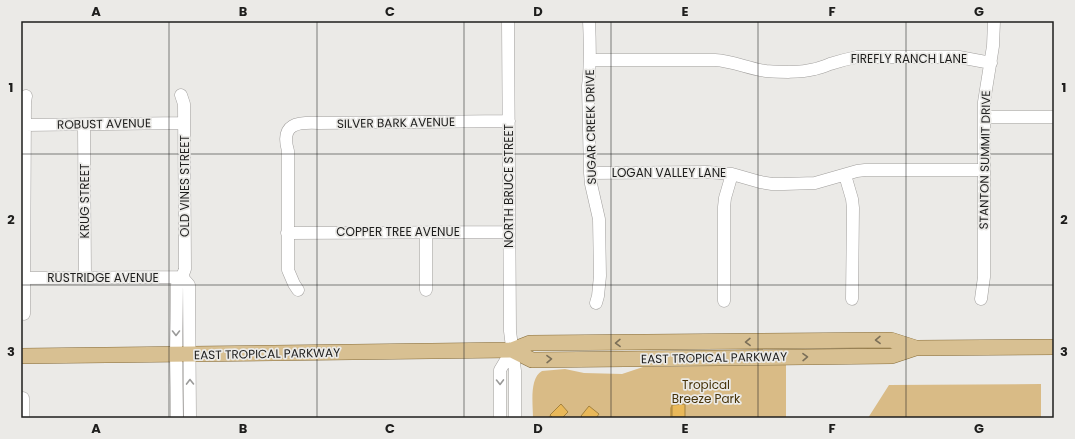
<svg xmlns="http://www.w3.org/2000/svg" width="1075" height="439" font-family="Poppins,sans-serif">
  <style>
    .green { fill: #d9bb86 }
    .lines { fill: none; stroke-linecap: round; stroke-linejoin: round }
    .minor-casing { stroke: #a19f9d; stroke-width: 13 }
    .major-casing { stroke: #866c3a; stroke-width: 16 }
    .minor { stroke: #fff; stroke-width: 12 }
    .major { stroke: #d8c092; stroke-width: 15 }
    .wall { fill: #c89e4d }
    .shaded-wall { fill: #a3813e }
    .building { fill: #e9b859; stroke: #a3813e }
    .oneway { stroke: #9a9a99 }
    .oneway2 { stroke: #7b6f58 }
    .grid { fill: none; stroke: #1e1e1d; stroke-width: 1; stroke-opacity: 0.55 }
    .labels { text-anchor: middle; stroke-width: 3.5; stroke-linejoin: round; paint-order: stroke }
    .street-label { font-size: 12px; fill: #1e1e1d; stroke: #ebeae7 }
    .park-label { font-size: 12px; fill: #463208; stroke: #ebeae7 }
    .neatline { fill: none; stroke: #1e1e1d; stroke-width: 1.5 }
    .grid-label { font-size: 13px; text-anchor: middle; font-weight: bold; fill: #1e1e1d }
  </style>
  <rect width="100%" height="100%" fill="#ebeae7"/>
  <path class="green" d="M 786,365 L 786,418 L 533,418 C 533,405 529,378 542,371 L 565,369 L 584,373 L 622,374 L 643,367 Z
    M 1041,384 L 1041,418 L 868,418 L 889,385 Z"/>
  <g class="lines">
    <defs>
      <path id="minor" d="M 508,21 L 510,331 L 515,371 L 515,418
        M 589,21 C 590,42 591,64 588,86 L 590,173 L 591,184 L 599,219 L 600,276 L 598,296 L 596,303
        M 590,60 L 715,60 C 733,61 749,69 766,71 C 782,72 799,73 815,69 C 820,68 825,66 830,64 C 839,61 847,59 857,57 L 959,57 L 991,63
        M 984,117 L 1054,117
        M 25,125 L 184,123
        M 84,125 L 85,278
        M 590,173 L 707,172 L 732,174 L 760,182 L 772,184 L 784,184 L 815,183 L 857,171 L 865,170 L 984,170
        M 845,175 L 852,199 L 853,208 L 852,299
        M 287,233 L 509,232
        M 426,233 L 426,290
        M 182,277 L 189,285 L 190,418
        M 24,278 L 182,277
        M 298,290 L 294,284 L 288,270 L 288,151 C 280,123 298,122 319,123 L 509,121
        M 981,299 L 984,277 L 984,102 L 993,46 L 994,21
        M 724,301 L 724,207 L 725,198 L 732,174
        M 24,314 L 25,102 L 26,96
        M 23,398 L 23,418
        M 177,418 L 176,355 L 177,285 L 182,277 L 185,269 L 184,104 L 181,95
        M 500,418 L 500,370 L 512,350"/>
      <path id="major" d="M 512,350 L 532,360 L 892,356 L 916,348
        M 21,356 L 512,350 L 530,343 L 891,340 L 916,348 L 1054,347"/>
    </defs>
    <use href="#minor" class="minor-casing"/>
    <use href="#major" class="major-casing"/>
    <use href="#minor" class="minor"/>
    <use href="#major" class="major"/>
  </g>
  <path class="wall" d="M 672,405 L 685,417 L 684,418 L 670,418 L 670,408 Z
    M 568,412 L 563,418 L 548,418 L 550,415 Z"/>
  <path class="shaded-wall" d="M 672,417 L 685,417 L 684,418 L 672,418 Z"/>
  <path class="building" d="M 561,404 L 568,412 L 562,418 L 553,418 L 550,415 Z
    M 685,404 L 685,417 L 672,417 L 672,405 Z
    M 589,406 L 599,414 L 596,418 L 583,418 L 581,416 Z"/>
  <defs><path id="oneway-chevron" d="M-2-3.5L2.5 0L-2 3.5" fill="none" stroke-width="1.6" stroke-linecap="round" stroke-linejoin="round"/></defs>
  <g class="oneway">
    <use href="#oneway-chevron" transform="translate(176 333) rotate(90)"/>
    <use href="#oneway-chevron" transform="translate(190 382) rotate(-91)"/>
    <use href="#oneway-chevron" transform="translate(500 382) rotate(89)"/>
  </g>
  <g class="oneway2">
    <use href="#oneway-chevron" transform="translate(878 340) rotate(179)"/>
    <use href="#oneway-chevron" transform="translate(748 342) rotate(179)"/>
    <use href="#oneway-chevron" transform="translate(618 343) rotate(179)"/>
    <use href="#oneway-chevron" transform="translate(805 357) rotate(-1)"/>
    <use href="#oneway-chevron" transform="translate(549 359) rotate(-1)"/>
  </g>
  <path class="grid" d="M 169,21 L 169,418M 317,21 L 317,418M 464,21 L 464,418M 611,21 L 611,418M 758,21 L 758,418M 906,21 L 906,418M 21,154 L 1054,154M 21,285 L 1054,285"/>
  <g class="labels">
    <g class="street-label">
      <text x="909" y="63">FIREFLY RANCH LANE</text>
      <text transform="translate(396 123) rotate(-1)" y="4">SILVER BARK AVENUE</text>
      <text transform="translate(104 124) rotate(-1)" y="4">ROBUST AVENUE</text>
      <text transform="translate(591 127) rotate(-91)" y="4">SUGAR CREEK DRIVE</text>
      <text transform="translate(985 160) rotate(-89)" y="4">STANTON SUMMIT DRIVE</text>
      <text x="669" y="177">LOGAN VALLEY LANE</text>
      <text transform="translate(185 186) rotate(-90)" y="4">OLD VINES STREET</text>
      <text transform="translate(509 186) rotate(-90)" y="4">NORTH BRUCE STREET</text>
      <text transform="translate(85 201) rotate(-90)" y="4">KRUG STREET</text>
      <text x="398" y="236">COPPER TREE AVENUE</text>
      <text x="103" y="282">RUSTRIDGE AVENUE</text>
      <text transform="translate(267 354) rotate(-1)" y="4">EAST TROPICAL PARKWAY</text>
      <text transform="translate(714 358) rotate(-1)" y="4">EAST TROPICAL PARKWAY</text>
    </g>
    <g class="park-label">
      <text x="706" y="389">Tropical<tspan x="706" dy="14">Breeze Park</tspan></text>
    </g>
  </g>
  <rect width="1075" height="439" fill="none" stroke="#ebeae7" stroke-width="44"/>
  <rect x="22" y="22" width="1031" height="395" class="neatline"/>
  <g class="grid-label">
    <text x="96" y="16">A</text>
    <text x="243" y="16">B</text>
    <text x="390" y="16">C</text>
    <text x="538" y="16">D</text>
    <text x="685" y="16">E</text>
    <text x="832" y="16">F</text>
    <text x="979" y="16">G</text>
    <text x="11" y="92">1</text>
    <text x="1064" y="92">1</text>
    <text x="11" y="224">2</text>
    <text x="1064" y="224">2</text>
    <text x="11" y="356">3</text>
    <text x="1064" y="356">3</text>
    <text x="96" y="433">A</text>
    <text x="243" y="433">B</text>
    <text x="390" y="433">C</text>
    <text x="538" y="433">D</text>
    <text x="685" y="433">E</text>
    <text x="832" y="433">F</text>
    <text x="979" y="433">G</text>
  </g>
</svg>
